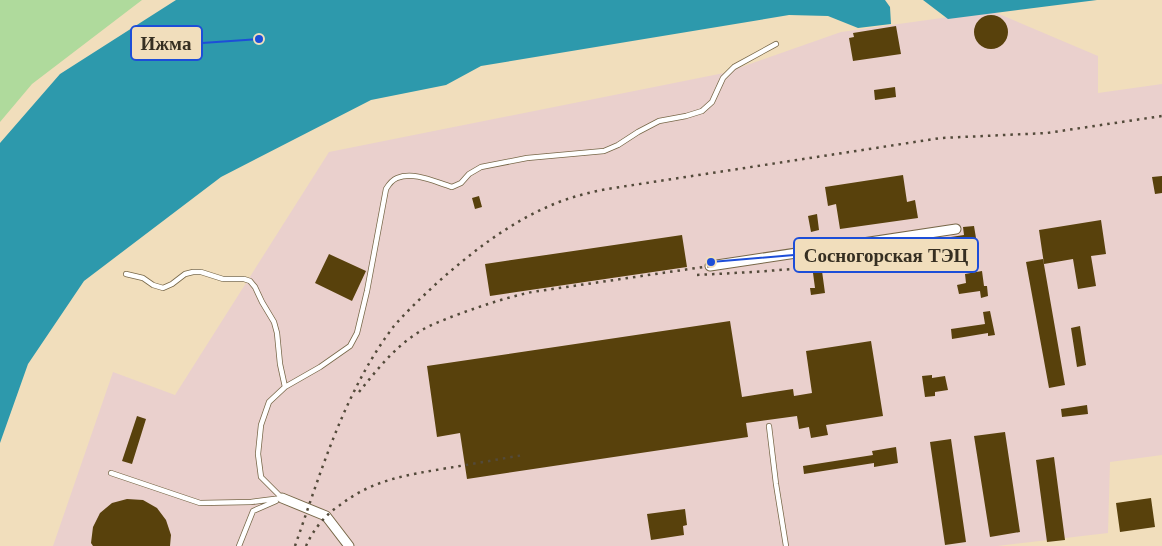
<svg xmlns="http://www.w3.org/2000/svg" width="1162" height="546" font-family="'Libre Baskerville',serif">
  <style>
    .industrial { fill: #ead0cd }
    .green { fill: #afda9c }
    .water { fill: #2d99ac }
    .building { fill: #58410c }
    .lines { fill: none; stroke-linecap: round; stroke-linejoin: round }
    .lane-casing { stroke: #776748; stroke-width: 6 }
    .street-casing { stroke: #776748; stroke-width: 11 }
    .lane { stroke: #fff; stroke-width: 4.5 }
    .street { stroke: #fff; stroke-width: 9 }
    .rail { stroke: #534a3a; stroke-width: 2.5; stroke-dasharray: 2.5 5; stroke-linecap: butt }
    .leader { fill: none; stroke: #1d4ed8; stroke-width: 2 }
    .callout-dot { fill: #1d4ed8; stroke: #f1debc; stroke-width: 2 }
    .callout { fill: #f1debc; stroke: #1d4ed8; stroke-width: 2 }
    .callout-label { font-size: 19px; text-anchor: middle; font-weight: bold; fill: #362f22 }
  </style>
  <rect width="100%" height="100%" fill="#f1debc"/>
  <path class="industrial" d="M 992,11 L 1098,56 L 1098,93 L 1162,84 L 1162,455 L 1110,462 L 1108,533 L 997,546 L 53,546 L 113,372 L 175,395 L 329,152 L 724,73 L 841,32 Z"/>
  <path class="green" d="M 0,0 L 142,0 L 32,84 L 0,122 Z"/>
  <path class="water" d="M 176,0 L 885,0 L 890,7 L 891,24 L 858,28 L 828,16 L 789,15 L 481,66 L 446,85 L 371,100 L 221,177 L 84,281 L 28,364 L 0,443 L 0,143 L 60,74 Z
    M 923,0 L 1097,0 L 948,19 Z"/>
  <path class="building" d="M974 32a17 17 0 1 1 34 0a17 17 0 1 1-34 0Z
    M 896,26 L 901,54 L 853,61 L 849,38 L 854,37 L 853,33 Z
    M 895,87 L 896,97 L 875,100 L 874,90 Z
    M 903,175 L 907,202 L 915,200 L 918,218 L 840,229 L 836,204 L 828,206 L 825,187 Z
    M 1162,176 L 1162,193 L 1155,194 L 1152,177 Z
    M 479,196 L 482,207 L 475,209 L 472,198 Z
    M 817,214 L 819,230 L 811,232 L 808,216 Z
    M 1101,220 L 1106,254 L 1091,256 L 1096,286 L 1078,289 L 1073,259 L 1044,264 L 1039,230 Z
    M 974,226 L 979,256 L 967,258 L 966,250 L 822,271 L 825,293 L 811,295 L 810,288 L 815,288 L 811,258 L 964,235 L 963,227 Z
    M 682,235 L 687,267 L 490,296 L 485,264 Z
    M 329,254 L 366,271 L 352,301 L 315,283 Z
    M 1043,259 L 1065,385 L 1049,388 L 1026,262 Z
    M 982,271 L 984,286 L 987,286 L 988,296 L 981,298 L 980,291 L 959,294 L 957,285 L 966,283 L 965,274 Z
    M 990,311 L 995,335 L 988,336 L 988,333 L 952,339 L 951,329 L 985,324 L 983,312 Z
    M 730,321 L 742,397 L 793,389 L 794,396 L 812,393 L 806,351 L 871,341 L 883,416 L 826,425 L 828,435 L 811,438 L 809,427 L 799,429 L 797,416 L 746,423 L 748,437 L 467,479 L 460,433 L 437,437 L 427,366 Z
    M 1080,326 L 1086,365 L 1077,367 L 1071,328 Z
    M 932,375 L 932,378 L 945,376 L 948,390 L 935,392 L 935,396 L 925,397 L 922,376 Z
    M 1087,405 L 1088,414 L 1062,417 L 1061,409 Z
    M 137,416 L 146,419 L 132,464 L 122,461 Z
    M 1005,432 L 1020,532 L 990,537 L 974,436 Z
    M 951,439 L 966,542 L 945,545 L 930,442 Z
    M 896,447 L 898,463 L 874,467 L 874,463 L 804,474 L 803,466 L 873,455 L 872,451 Z
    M 1054,457 L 1065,540 L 1047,542 L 1036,460 Z
    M 1151,498 L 1155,527 L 1120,532 L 1116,503 Z
    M 127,499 L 143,500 L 157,508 L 166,520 L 171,535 L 170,546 L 93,546 L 91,543 L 93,527 L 100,513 L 112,503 Z
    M 685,509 L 687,525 L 683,526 L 684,535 L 651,540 L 647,514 Z"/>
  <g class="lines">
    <defs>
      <path id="lane" d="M 126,274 L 143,278 L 153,285 L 163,288 L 172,284 L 185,274 L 193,272 L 201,272 L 223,279 L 244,279 L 250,281 L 255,287 L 262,302 L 274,322 L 277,333 L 280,364 L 285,387
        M 769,426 L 776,484 L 786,546
        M 111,473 L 200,503 L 251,502 L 282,498
        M 282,498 L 261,477 L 258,454 L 261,425 L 269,402 L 285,387 L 320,367 L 350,346 L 357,333 L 367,291 L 386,189 C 389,184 392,180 397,178 C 414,171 435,182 452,187 L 461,183 L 469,174 L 481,167 L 527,158 L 604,151 L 618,145 L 638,132 L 659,121 L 686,116 L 702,111 L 712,102 L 723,78 L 734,67 L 776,44
        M 239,546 L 253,511 L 276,501"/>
      <path id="street" d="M 710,266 L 956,229
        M 282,498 L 326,516 L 349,546"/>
    </defs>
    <use href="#lane" class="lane-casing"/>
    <use href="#street" class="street-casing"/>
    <use href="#lane" class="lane"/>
    <use href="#street" class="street"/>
    <path class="rail" d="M 697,275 L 753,272 L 793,269 L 958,244
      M 359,392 C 376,371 393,349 416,334 C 427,326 439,322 451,317 C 478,307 504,298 532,292 L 710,266
      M 295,546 C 316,486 335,423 367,367 C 375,353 384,339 394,326 C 407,311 422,297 437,283 C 474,250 513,220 559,202 C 575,196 591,192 607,189 L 941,138 L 1047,133 L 1162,116
      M 306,546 C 313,530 325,515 340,505 C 374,479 407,475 448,468 C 473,464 499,459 524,455"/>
  </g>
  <path class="leader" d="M259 39L202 43M711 262L794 255"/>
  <g class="callout-dot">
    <circle cx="259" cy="39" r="5"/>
    <circle cx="711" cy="262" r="5"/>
  </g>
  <g class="callout">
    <rect x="131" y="26" width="71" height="34" rx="5"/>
    <rect x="794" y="238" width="184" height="34" rx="5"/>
  </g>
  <g class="callout-label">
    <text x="166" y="50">Ижма</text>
    <text x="886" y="262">Сосногорская ТЭЦ</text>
  </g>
</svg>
